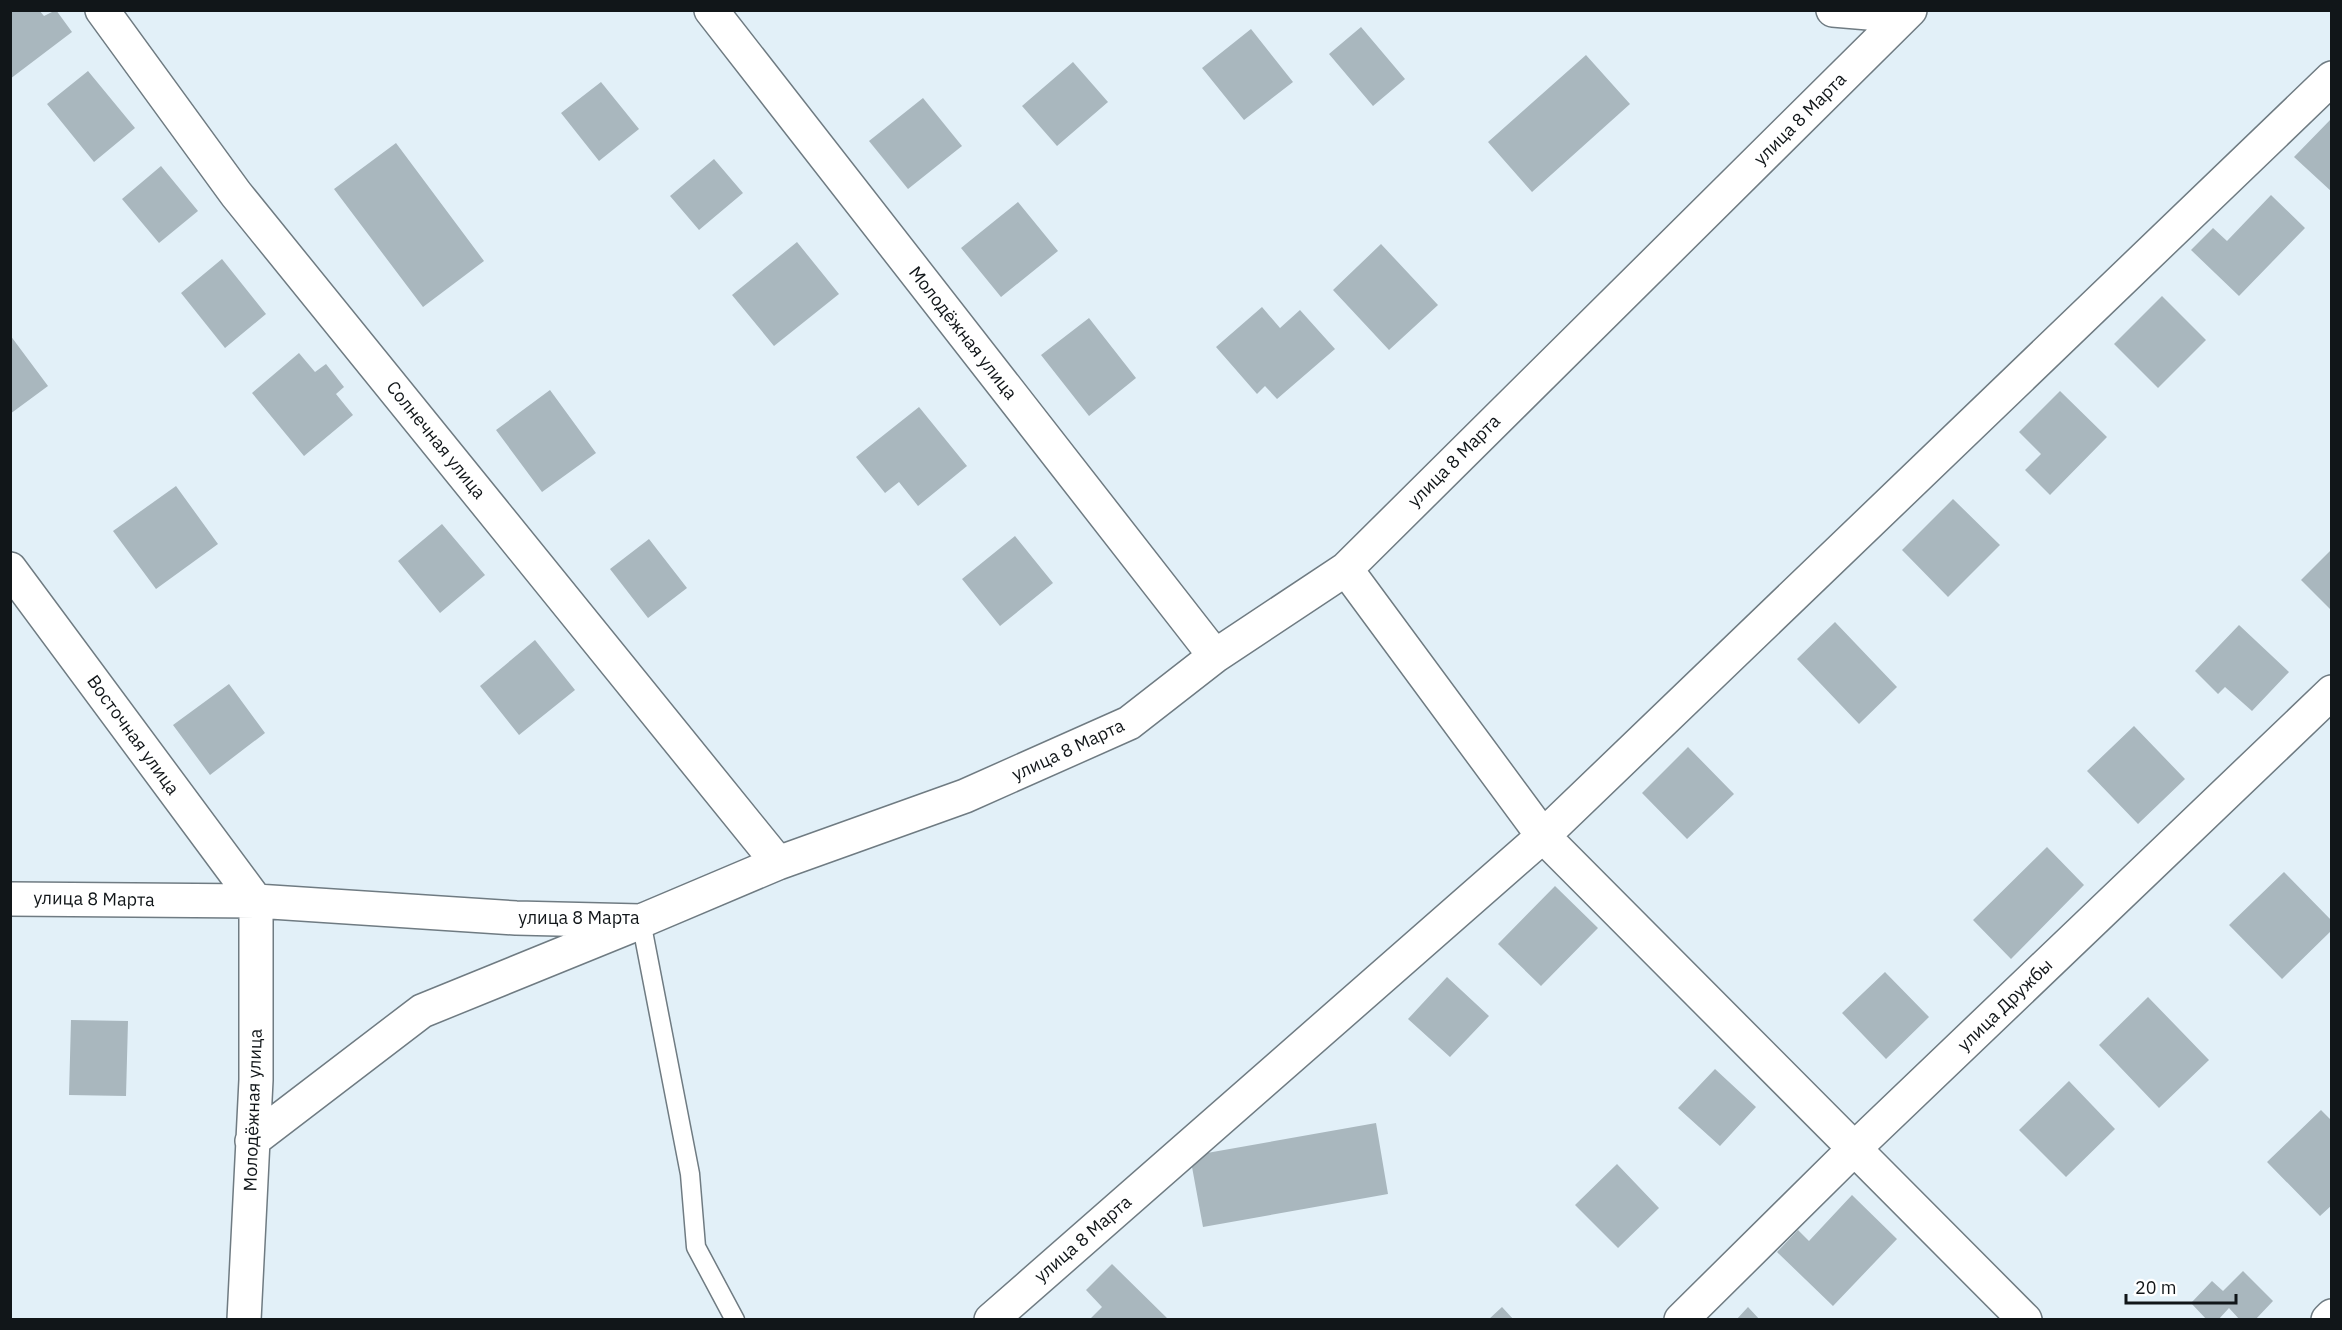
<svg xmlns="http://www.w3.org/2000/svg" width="2342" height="1330" font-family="'IBM Plex Sans',sans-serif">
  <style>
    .building { fill: #a9b7be }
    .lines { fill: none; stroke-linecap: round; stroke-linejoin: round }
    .lane-casing { stroke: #6f7b82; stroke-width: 21 }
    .street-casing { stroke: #6f7b82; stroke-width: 36 }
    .lane { stroke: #fff; stroke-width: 18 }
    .street { stroke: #fff; stroke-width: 33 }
    .labels { text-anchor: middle; stroke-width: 6; stroke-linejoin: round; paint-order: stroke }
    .street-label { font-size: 18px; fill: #111619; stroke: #fff }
  </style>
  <rect width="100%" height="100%" fill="#e2f0f8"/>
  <path class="building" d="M 10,10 L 39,10 L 44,16 L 56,10 L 72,32 L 10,79 Z
    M 1361,27 L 1405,79 L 1373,106 L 1329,54 Z
    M 1251,29 L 1293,82 L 1244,120 L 1202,68 Z
    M 1586,55 L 1630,104 L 1532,192 L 1488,142 Z
    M 1073,62 L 1108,102 L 1057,146 L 1022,106 Z
    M 88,71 L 135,128 L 94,162 L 47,104 Z
    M 601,82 L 639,129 L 599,161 L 561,113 Z
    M 923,98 L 962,146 L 908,189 L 869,141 Z
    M 2332,118 L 2332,192 L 2294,157 Z
    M 396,143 L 484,261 L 423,307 L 334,189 Z
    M 714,159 L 743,193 L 699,230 L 670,196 Z
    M 161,166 L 198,211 L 159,243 L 122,199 Z
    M 2271,195 L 2305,228 L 2239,296 L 2191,250 L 2213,228 L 2227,241 Z
    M 1018,202 L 1058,251 L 1001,297 L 961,248 Z
    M 797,242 L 839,294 L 774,346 L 732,295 Z
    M 1381,244 L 1438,305 L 1389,350 L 1333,290 Z
    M 222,259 L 266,314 L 225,348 L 181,293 Z
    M 2162,296 L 2206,340 L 2158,388 L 2114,344 Z
    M 1262,307 L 1280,328 L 1300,310 L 1335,349 L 1277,399 L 1265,386 L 1257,394 L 1216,347 Z
    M 1089,318 L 1136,378 L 1089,416 L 1041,355 Z
    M 10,335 L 48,386 L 10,414 Z
    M 299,353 L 315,372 L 326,364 L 344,387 L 336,394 L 353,415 L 304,456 L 252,393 Z
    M 550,390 L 596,453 L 542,492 L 496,430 Z
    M 2060,391 L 2107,437 L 2050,495 L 2025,470 L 2041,454 L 2019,432 Z
    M 919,407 L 967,466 L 918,506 L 899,482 L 885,493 L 856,457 Z
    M 176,486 L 218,544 L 156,589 L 113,531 Z
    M 1953,499 L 2000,545 L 1948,597 L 1902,550 Z
    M 442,524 L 485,575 L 440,613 L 398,561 Z
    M 1015,536 L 1053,583 L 1000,626 L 962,579 Z
    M 649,539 L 687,588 L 648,618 L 610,569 Z
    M 2332,549 L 2332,611 L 2301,580 Z
    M 1835,622 L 1897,687 L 1859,724 L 1797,659 Z
    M 2239,625 L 2289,672 L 2252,711 L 2225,687 L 2218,694 L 2195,671 Z
    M 535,640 L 575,690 L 519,735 L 480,686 Z
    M 229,684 L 265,733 L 210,775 L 173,725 Z
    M 2134,726 L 2185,779 L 2138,824 L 2087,771 Z
    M 1688,747 L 1734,794 L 1687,839 L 1642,793 Z
    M 2047,847 L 2084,885 L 2011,959 L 1973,920 Z
    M 2284,872 L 2332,921 L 2332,930 L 2282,979 L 2229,925 Z
    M 1555,886 L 1598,928 L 1541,986 L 1498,944 Z
    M 1885,972 L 1929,1017 L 1886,1059 L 1842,1013 Z
    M 1447,977 L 1489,1016 L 1450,1057 L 1408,1019 Z
    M 2148,997 L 2209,1060 L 2159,1108 L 2099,1045 Z
    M 71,1020 L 128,1021 L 126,1096 L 69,1095 Z
    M 1715,1069 L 1756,1107 L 1720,1146 L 1678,1108 Z
    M 2069,1081 L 2115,1129 L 2066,1177 L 2019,1130 Z
    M 2321,1110 L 2332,1121 L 2332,1205 L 2320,1216 L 2267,1162 Z
    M 1376,1123 L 1388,1194 L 1203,1227 L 1190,1156 Z
    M 1617,1164 L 1659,1208 L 1618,1248 L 1575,1205 Z
    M 1852,1195 L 1897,1239 L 1833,1306 L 1777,1252 L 1798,1230 L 1809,1241 Z
    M 1112,1264 L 1169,1320 L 1089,1320 L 1102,1307 L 1086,1290 Z
    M 2243,1271 L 2273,1301 L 2255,1320 L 2240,1320 L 2229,1308 L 2218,1320 L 2207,1320 L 2191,1303 L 2212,1281 L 2223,1291 Z
    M 1502,1307 L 1514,1320 L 1488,1320 Z
    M 1748,1307 L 1760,1320 L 1736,1320 Z"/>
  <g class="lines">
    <defs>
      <path id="lane" d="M 641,921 L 690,1174 L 696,1247 L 735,1320"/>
      <path id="street" d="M 102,10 L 236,194 L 778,863
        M 711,10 L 1215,656
        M 1833,10 L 1904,16
        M 10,569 L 256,901
        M 1346,569 L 1543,836 L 2025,1320
        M 10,899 L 256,901 L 516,918 L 641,921 L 778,863 L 965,796 L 1129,723 L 1215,656 L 1346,569 L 1910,10
        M 252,1141 L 422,1011 L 631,926
        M 244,1320 L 256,1080 L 256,901
        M 991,1320 L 1543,836 L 2332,78
        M 1681,1320 L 1855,1148 L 2332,692
        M 2328,1320 L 2332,1316"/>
    </defs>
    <use href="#lane" class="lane-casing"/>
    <use href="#street" class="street-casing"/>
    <use href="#lane" class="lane"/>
    <use href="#street" class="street"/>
  </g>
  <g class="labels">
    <g class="street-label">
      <text transform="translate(1800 119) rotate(-45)" y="6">улица 8 Марта</text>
      <text transform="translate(963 333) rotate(52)" y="6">Молодёжная улица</text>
      <text transform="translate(436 440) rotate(51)" y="6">Солнечная улица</text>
      <text transform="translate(1454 461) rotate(-45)" y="6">улица 8 Марта</text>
      <text transform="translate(133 735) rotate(54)" y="6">Восточная улица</text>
      <text transform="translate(1068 750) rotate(-25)" y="6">улица 8 Марта</text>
      <text transform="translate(94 899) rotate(1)" y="6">улица 8 Марта</text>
      <text x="579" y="924">улица 8 Марта</text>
      <text transform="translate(2005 1005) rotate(-44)" y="6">улица Дружбы</text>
      <text transform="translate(253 1110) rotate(-88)" y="6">Молодёжная улица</text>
      <text transform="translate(1083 1239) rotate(-41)" y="6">улица 8 Марта</text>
    </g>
  </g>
  <rect width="2342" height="1330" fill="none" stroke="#111619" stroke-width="24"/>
  <path d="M2126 1294v9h110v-9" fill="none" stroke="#111619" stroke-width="3"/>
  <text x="2135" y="1294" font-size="18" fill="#111619" stroke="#ffffff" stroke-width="4.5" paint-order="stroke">20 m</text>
</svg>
